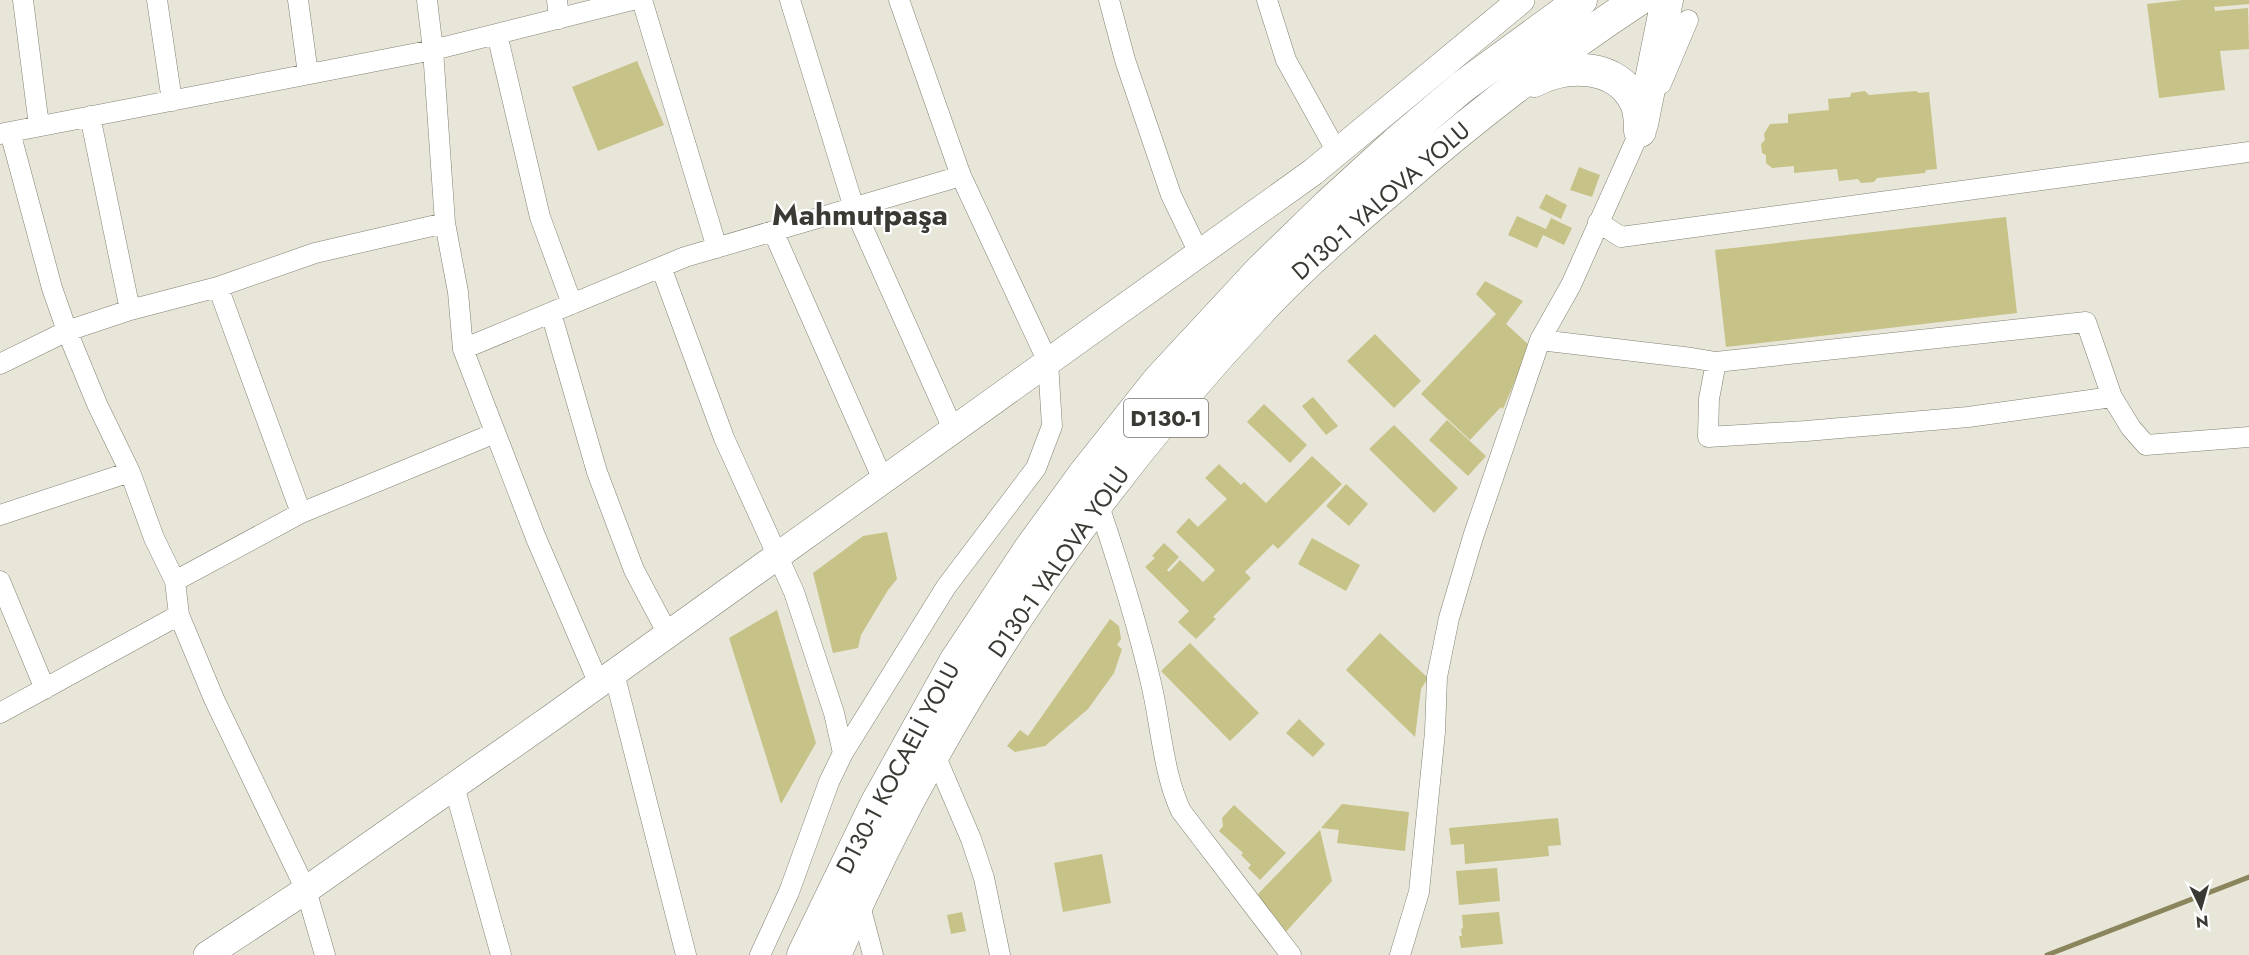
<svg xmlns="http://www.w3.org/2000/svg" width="2249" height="955" font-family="Jost,sans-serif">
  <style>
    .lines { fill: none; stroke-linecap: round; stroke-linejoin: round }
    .stream { stroke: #8a855d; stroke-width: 5 }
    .building { fill: #c7c288 }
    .minor-casing { stroke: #828174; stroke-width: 21 }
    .secondary-casing { stroke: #828174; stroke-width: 28 }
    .trunk-casing { stroke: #828174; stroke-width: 33 }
    .minor { stroke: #fff; stroke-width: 20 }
    .secondary { stroke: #fff; stroke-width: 27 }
    .trunk { stroke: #fff; stroke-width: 32 }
    .labels { text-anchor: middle; stroke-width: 4.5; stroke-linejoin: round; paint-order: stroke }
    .shield { fill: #fff; stroke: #757471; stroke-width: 1.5 }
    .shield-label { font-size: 22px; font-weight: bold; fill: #3a3934 }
    .street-label { font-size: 24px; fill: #3a3934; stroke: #fff }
    .district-label { font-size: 30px; font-weight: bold; fill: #3a3934; stroke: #fff }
  </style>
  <rect width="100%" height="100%" fill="#e7e6d8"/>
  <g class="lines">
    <path class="stream" d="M 2047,955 L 2249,877"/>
  </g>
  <path class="building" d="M 2182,0 L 2249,0 L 2249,4 L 2214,7 L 2215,11 L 2248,8 L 2249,49 L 2220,51 L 2225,90 L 2159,98 L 2147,4 Z
    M 637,61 L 664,125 L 598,151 L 572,87 Z
    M 1865,91 L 1869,95 L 1916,91 L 1919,93 L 1929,92 L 1937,169 L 1926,170 L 1925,173 L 1877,178 L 1874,182 L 1861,183 L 1858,179 L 1839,181 L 1837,169 L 1794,173 L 1794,166 L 1772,168 L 1766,163 L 1766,155 L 1762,153 L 1761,144 L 1765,140 L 1764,134 L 1770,124 L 1788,123 L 1788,114 L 1829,110 L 1828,99 L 1850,97 L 1851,93 Z
    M 1579,167 L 1600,175 L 1592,197 L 1570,190 Z
    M 1546,194 L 1567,205 L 1561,219 L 1539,208 Z
    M 1517,216 L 1546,229 L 1551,218 L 1572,228 L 1564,245 L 1543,235 L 1537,248 L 1508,235 Z
    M 2006,217 L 2017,313 L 1726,347 L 1715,250 Z
    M 1485,281 L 1523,301 L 1506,324 L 1530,346 L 1503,409 L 1501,407 L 1470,440 L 1421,394 L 1496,314 L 1476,294 Z
    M 1375,334 L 1421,381 L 1394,408 L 1347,361 Z
    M 1313,397 L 1338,426 L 1326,435 L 1302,406 Z
    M 1264,404 L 1307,445 L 1290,463 L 1247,422 Z
    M 1447,420 L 1486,456 L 1468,476 L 1429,440 Z
    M 1394,425 L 1458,488 L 1434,513 L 1369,449 Z
    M 1312,456 L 1342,484 L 1278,549 L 1273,544 L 1245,572 L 1251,578 L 1213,617 L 1216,619 L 1196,639 L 1178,622 L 1189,611 L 1145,567 L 1155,558 L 1152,556 L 1164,543 L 1179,557 L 1167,570 L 1169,572 L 1180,560 L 1203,582 L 1215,570 L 1176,532 L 1189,518 L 1198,527 L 1227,499 L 1205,478 L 1219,464 L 1241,485 L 1244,482 L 1266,503 Z
    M 1346,484 L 1368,504 L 1349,526 L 1326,506 Z
    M 887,532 L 897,579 L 888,590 L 861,635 L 858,648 L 833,653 L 813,573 L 863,536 Z
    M 1312,538 L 1360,565 L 1346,591 L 1298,564 Z
    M 777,610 L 816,743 L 781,804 L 729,638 Z
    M 1110,619 L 1119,626 L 1121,639 L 1117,645 L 1122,649 L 1114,673 L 1088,709 L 1045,746 L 1015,752 L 1007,746 L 1020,730 L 1028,736 Z
    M 1380,633 L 1428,678 L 1421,689 L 1415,737 L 1346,670 Z
    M 1190,643 L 1259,713 L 1230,741 L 1161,671 Z
    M 1299,719 L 1325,744 L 1313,757 L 1286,733 Z
    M 1342,804 L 1409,812 L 1405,851 L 1337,843 L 1339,830 L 1321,828 Z
    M 1234,805 L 1286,853 L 1260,880 L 1248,868 L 1251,865 L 1241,855 L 1243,853 L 1219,831 L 1223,826 L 1222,818 Z
    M 1558,818 L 1561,845 L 1548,846 L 1549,856 L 1465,864 L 1464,844 L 1451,845 L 1449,828 Z
    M 1320,830 L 1332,881 L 1284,934 L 1258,894 Z
    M 1102,854 L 1111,903 L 1063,912 L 1054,863 Z
    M 1497,868 L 1500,901 L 1459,905 L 1456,871 Z
    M 962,912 L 966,931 L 951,934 L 947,915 Z
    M 1499,912 L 1503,944 L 1461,948 L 1459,936 L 1462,936 L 1461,929 L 1463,928 L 1462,915 Z"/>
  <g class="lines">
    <defs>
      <path id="minor" d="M 23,0 L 39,126
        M 157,0 L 172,101
        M 298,0 L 308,74
        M 427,0 L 433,50 L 445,223 L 458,292 L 463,349 L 536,538 L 599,684
        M 557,0 L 559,19
        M 642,0 L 717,248
        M 790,0 L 854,208 L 953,429
        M 1109,0 L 1125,60 L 1171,195 L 1199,253
        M 1267,0 L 1286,60 L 1337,152
        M 497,34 L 540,217 L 572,304
        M 1661,84 L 1688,20
        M 90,116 L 130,310
        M 10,132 L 52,288 L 67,331 L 97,404 L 130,472 L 154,538 L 175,581 L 179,615 L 214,699 L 306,890 L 325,955
        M 0,134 L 433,50 L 632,0
        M 1598,222 L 1621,237 L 2249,152
        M 773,231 L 883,480
        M 661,267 L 724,438 L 794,592 L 834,713 L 843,753 L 829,782 L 789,892 L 760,955
        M 218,287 L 301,513
        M 551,313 L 597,472 L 634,570 L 668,634
        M 1540,340 L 1692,358 L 1716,362 L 2086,322 L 2112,397 L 2131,428 L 2146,445 L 2249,437
        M 463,349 L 685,257 L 961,176
        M 1716,362 L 1709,399 L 1708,437 L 1806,431 L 1968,417 L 2112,397
        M 0,364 L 67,331 L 130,310 L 218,287 L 315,253 L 445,223
        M 1098,503 C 1118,562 1137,622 1151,683 C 1161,725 1163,773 1181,811 L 1291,955
        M 0,515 L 130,472
        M 0,581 L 45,689
        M 175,581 L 301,513 L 495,433
        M 614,673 L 686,955
        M 0,713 L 179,615
        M 843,753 L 946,587 L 1036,468 L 1052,426 L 1048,362 L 961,176 L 899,0
        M 935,755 L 971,839 L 984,878 L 1000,955
        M 454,786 L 501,955
        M 859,902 L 873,955
        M 1400,955 L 1419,892 L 1435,732 L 1437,677 L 1449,618 L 1473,537 L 1540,340 L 1571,285 L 1644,122"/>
      <path id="secondary" d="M 207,955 L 306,890 L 554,716 L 1313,172 L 1521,0"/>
      <path id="trunk" d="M 1534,81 C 1568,63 1618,64 1636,103 C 1640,112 1640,122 1640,131
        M 1642,124 L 1667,0
        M 803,955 L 876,804 L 956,660 L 1029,550 L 1085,473 L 1158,381 L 1261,270 L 1328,205 L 1396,143 L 1462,87 L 1581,0
        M 835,955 C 938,713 1088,492 1269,301 C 1309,259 1352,222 1396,185 C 1473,118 1553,56 1638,0"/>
    </defs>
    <use href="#minor" class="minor-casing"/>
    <use href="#secondary" class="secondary-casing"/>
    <use href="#trunk" class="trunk-casing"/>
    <use href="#minor" class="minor"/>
    <use href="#secondary" class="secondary"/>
    <use href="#trunk" class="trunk"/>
  </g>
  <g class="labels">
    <rect class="shield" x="1124" y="399" width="84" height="38" rx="4.5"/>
    <g class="shield-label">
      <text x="1166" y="426">D130-1</text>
    </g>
    <g class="street-label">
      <text transform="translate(1381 201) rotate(-41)" y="8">D130-1 YALOVA YOLU</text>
      <text transform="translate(1059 562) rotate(-55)" y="8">D130-1 YALOVA YOLU</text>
      <text transform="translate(898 768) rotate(-62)" y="8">D130-1 KOCAELİ YOLU</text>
    </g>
    <g class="district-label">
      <text x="860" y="225">Mahmutpaşa</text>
    </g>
  </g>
  <g transform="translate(2201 907) rotate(175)" stroke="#ffffff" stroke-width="4.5" paint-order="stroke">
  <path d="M0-4.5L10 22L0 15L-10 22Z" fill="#3a3934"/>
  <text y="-9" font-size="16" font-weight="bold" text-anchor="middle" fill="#3a3934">N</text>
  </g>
</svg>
